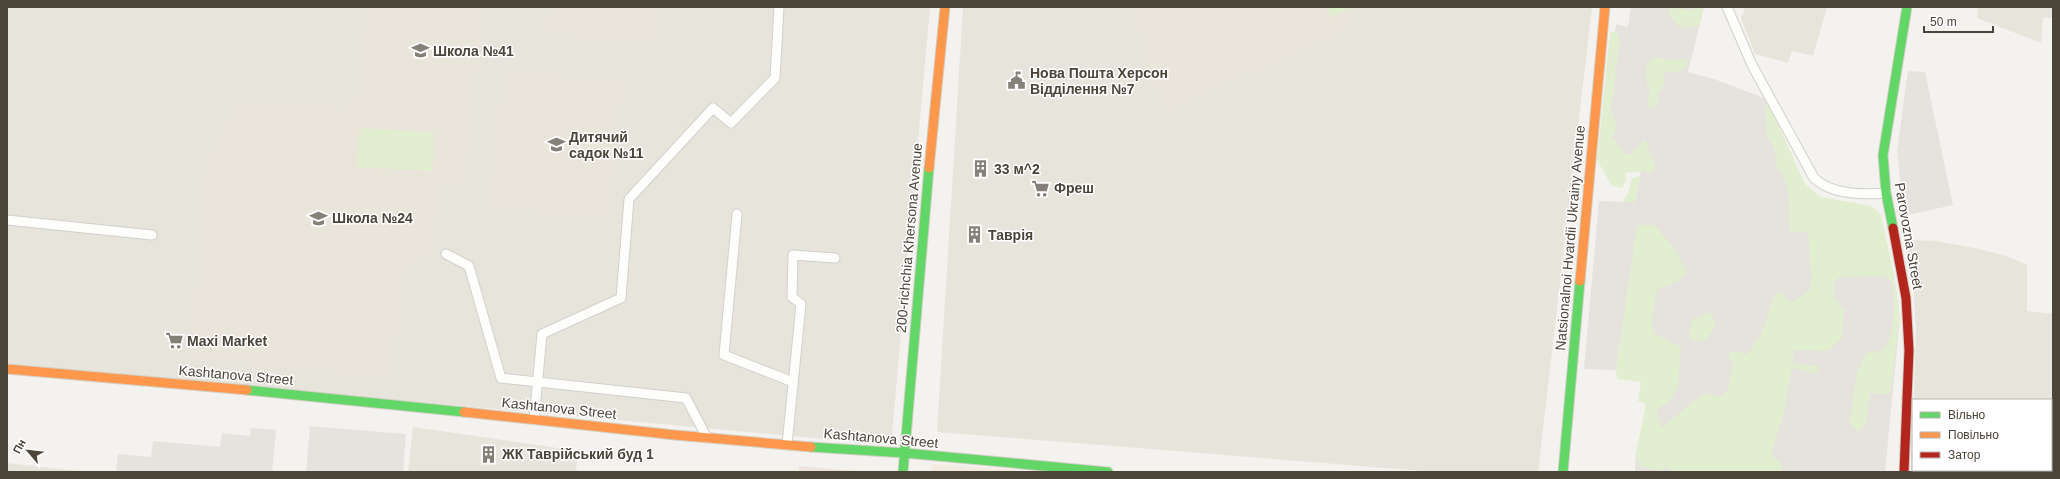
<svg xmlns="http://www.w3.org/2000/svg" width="2060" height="479" font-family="Helvetica,sans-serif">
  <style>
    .residential { fill: #e7e4dc }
    .commercial { fill: #f3ebdf }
    .industrial { fill: #e6e2de }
    .education { fill: #eae5da }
    .medical { fill: #eee3df }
    .green { fill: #e1eecf }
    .parking { fill: #e6e3df }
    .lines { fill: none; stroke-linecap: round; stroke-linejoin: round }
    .street-casing { stroke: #d2d0cb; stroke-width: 11 }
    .fast-casing { stroke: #d3cfc5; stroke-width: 11 }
    .slow-casing { stroke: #d3cfc5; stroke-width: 11 }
    .jam-casing { stroke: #d3cfc5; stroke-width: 11 }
    .street { stroke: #fdfdfc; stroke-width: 9 }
    .fast { stroke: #63d668; stroke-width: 9 }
    .slow { stroke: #ff974d; stroke-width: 9 }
    .jam { stroke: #b3261e; stroke-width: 9 }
    .labels { text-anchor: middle; stroke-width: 3; stroke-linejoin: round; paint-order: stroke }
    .poi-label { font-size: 14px; font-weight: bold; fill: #4b4439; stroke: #fff; text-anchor: start }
    .street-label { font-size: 14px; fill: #4b4439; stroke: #fff }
  </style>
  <rect width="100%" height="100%" fill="#f4f2ee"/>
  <path class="residential" d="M 7,7 L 930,7 L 892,434 L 885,442 L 878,444 L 7,364 Z
    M 963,7 L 1592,7 L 1538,472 L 1437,472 L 937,432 Z
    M 1745,7 L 1827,7 L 1813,56 L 1792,51 L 1788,63 L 1755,54 L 1741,19 Z
    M 1978,7 L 2053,7 L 2053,18 L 2043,18 L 2041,43 L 1977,18 Z
    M 1907,240 L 1937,241 L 1979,249 L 2007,256 L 2027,265 L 2027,311 L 2053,314 L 2053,472 L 1911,472 L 1913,420 L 1913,470 L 2051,470 L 2051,400 L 1914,400 L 1916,333 L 1913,282 Z
    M 413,427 L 578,451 L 576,472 L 408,472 Z
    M 7,463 L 88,472 L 7,472 Z"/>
  <path class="commercial" d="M 933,464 L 1017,470 L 1017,472 L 932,472 Z"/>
  <path class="industrial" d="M 1631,7 L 1704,7 L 1688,72 L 1714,79 L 1764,98 L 1800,179 L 1810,247 L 1812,276 L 1894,275 L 1900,317 L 1885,472 L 1635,472 L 1636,454 L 1658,348 L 1620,343 L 1638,219 L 1633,218 L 1635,202 L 1644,155 L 1604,153 L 1616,24 L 1628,27 Z
    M 1908,71 L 1925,72 L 1953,205 L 1904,216 L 1897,151 Z"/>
  <path class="education" d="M 365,7 L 483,7 L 465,188 L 440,188 L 434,248 L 403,273 L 392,378 L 190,359 L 204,164 L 236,104 L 250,101 L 343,108 L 359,94 Z
    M 548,7 L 656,7 L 653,44 L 545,34 Z
    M 1131,7 L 1358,7 L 1347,30 L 1170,110 L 1159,104 Z
    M 503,69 L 623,82 L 608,220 L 488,207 Z"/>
  <path class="medical" d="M 799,466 L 856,471 L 856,472 L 799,472 Z"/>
  <path class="green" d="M 1327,7 L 1352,7 L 1331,17 Z
    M 1672,7 L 1694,11 L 1693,7 L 1704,7 L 1699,25 C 1682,31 1676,28 1668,11 Z
    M 1616,31 L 1620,40 L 1611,110 L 1617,126 L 1612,138 L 1620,146 L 1625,154 L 1631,154 L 1643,141 L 1646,141 L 1656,169 L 1650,173 L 1641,171 L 1625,173 L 1626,180 L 1622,188 L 1612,186 L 1597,160 L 1610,33 Z
    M 1656,57 L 1667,60 L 1688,59 L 1687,67 L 1677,73 L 1666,71 L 1663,74 L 1665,83 L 1657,94 L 1659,103 L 1653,109 L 1647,105 L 1650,91 L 1647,85 L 1646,69 L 1650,60 Z
    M 1767,104 L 1771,108 L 1805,184 L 1821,197 L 1872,206 L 1881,215 L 1894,275 L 1900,317 L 1890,394 L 1870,393 L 1866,424 L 1858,432 L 1850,423 L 1856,376 L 1866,353 L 1883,350 L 1891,336 L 1894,305 L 1892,282 L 1885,276 L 1839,277 L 1834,282 L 1834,296 L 1844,310 L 1842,338 L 1828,351 L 1794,350 L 1792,363 L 1820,366 L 1816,374 L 1792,368 L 1785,408 L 1771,454 L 1782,465 L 1783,472 L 1672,472 L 1667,467 L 1660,471 L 1641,467 L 1636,454 L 1646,404 L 1638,401 L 1641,382 L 1617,379 L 1616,370 L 1637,225 L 1654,225 L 1676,250 L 1687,273 L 1678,281 L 1657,290 L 1652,319 L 1653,333 L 1681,347 L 1678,387 L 1670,401 L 1656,410 L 1662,428 L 1691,403 L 1705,394 L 1721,397 L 1728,389 L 1733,365 L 1728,353 L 1738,351 L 1747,355 L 1762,333 L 1774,295 L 1781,292 L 1791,303 L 1810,290 L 1812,276 L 1808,232 L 1790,232 L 1788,187 L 1776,164 L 1775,150 L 1767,136 L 1765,107 Z
    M 360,128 L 434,133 L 432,171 L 357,167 Z
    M 1640,176 L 1635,202 L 1626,206 L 1622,202 L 1628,193 L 1632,178 Z
    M 1711,312 L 1716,326 L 1704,342 L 1689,339 L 1693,319 Z"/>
  <path class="parking" d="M 1599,201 L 1635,202 L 1633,218 L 1638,219 L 1616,370 L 1584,369 Z
    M 310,426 L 406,434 L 403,472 L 306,472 Z
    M 251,428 L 276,430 L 272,472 L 116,472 L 118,454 L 151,457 L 153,441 L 220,447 L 222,433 L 250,436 Z"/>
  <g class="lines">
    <defs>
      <path id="street" d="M 1727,7 L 1752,65 L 1814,178 C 1832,195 1863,195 1886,193
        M 737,214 L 724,355 L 793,382
        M 7,220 L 152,235
        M 446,254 L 469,266 L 501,378 L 686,398 L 707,438
        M 534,420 L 542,334 L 621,298 L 629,199 L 713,108 L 731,123 L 775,78 L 779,7
        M 787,445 L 801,304 L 792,297 L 793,255 L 835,258"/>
      <path id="fast" d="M 1893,228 L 1886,193 L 1883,155 L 1907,7
        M 247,390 L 464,412
        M 811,447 L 905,453 L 1108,472
        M 903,472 L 929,168
        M 1563,472 L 1580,281"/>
      <path id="slow" d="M 929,168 L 945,7
        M 1580,281 L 1605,7
        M 7,369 L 247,390
        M 464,412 L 675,435 L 811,447"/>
      <path id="jam" d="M 1893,228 L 1906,298 L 1909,350 L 1904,472"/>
    </defs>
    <use href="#street" class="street-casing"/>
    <use href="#fast" class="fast-casing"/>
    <use href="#slow" class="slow-casing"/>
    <use href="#jam" class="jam-casing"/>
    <use href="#street" class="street"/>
    <use href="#fast" class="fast"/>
    <use href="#slow" class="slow"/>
    <use href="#jam" class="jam"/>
  </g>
  <defs>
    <symbol id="school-bare" viewBox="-9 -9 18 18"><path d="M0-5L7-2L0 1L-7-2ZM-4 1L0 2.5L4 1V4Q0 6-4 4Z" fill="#868178" stroke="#fff" stroke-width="2.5" paint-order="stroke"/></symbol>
    <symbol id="civic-bare" viewBox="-9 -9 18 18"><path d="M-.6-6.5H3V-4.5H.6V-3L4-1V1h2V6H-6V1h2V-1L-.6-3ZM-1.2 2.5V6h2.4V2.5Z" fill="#868178" stroke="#fff" stroke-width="2.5" paint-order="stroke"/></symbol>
    <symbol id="building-bare" viewBox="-9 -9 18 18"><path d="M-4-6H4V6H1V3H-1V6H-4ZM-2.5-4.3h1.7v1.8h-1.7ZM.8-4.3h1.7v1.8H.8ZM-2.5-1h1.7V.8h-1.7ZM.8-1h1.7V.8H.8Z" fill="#868178" stroke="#fff" stroke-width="2.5" paint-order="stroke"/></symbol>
    <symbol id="supermarket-bare" viewBox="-9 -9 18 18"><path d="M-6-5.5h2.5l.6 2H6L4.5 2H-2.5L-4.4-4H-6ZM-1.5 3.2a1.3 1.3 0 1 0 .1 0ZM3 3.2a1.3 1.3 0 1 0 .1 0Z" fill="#868178" stroke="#fff" stroke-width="2.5" paint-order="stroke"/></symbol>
  </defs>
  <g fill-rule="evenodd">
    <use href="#school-bare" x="408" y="38" width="25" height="25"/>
    <use href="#civic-bare" x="1004" y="68" width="25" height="25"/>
    <use href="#school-bare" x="544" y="132" width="25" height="25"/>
    <use href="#building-bare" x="968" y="156" width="25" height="25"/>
    <use href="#supermarket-bare" x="1028" y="176" width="25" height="25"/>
    <use href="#school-bare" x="306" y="206" width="25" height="25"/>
    <use href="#building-bare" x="962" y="222" width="25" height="25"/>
    <use href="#supermarket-bare" x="162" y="328" width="25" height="25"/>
    <use href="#building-bare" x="476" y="442" width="25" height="25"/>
  </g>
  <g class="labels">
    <g class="poi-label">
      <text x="433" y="56">Школа №41</text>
      <text x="1030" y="78">Нова Пошта Херсон<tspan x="1030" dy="16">Відділення №7</tspan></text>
      <text x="569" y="142">Дитячий<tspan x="569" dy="16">садок №11</tspan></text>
      <text x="994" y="174">33 м^2</text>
      <text x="1054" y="193">Фреш</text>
      <text x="332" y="223">Школа №24</text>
      <text x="988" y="240">Таврія</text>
      <text x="187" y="346">Maxi Market</text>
      <text x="502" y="459">ЖК Таврійський буд 1</text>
    </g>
    <g class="street-label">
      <text transform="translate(1909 236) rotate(80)" y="5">Parovozna Street</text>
      <text transform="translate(909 238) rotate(-85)" y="5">200-richchia Khersona Avenue</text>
      <text transform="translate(1570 238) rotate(-85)" y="5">Natsionalnoi Hvardii Ukrainy Avenue</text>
      <text transform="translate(236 375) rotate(5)" y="5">Kashtanova Street</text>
      <text transform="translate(559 408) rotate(6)" y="5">Kashtanova Street</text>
      <text transform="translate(881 438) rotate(5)" y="5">Kashtanova Street</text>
    </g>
  </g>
  <rect width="2060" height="479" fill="none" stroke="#4b4439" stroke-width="16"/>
  <rect x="1912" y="399" width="140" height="72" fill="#ffffff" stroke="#b7b4b0"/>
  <rect x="1920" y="412" width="20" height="6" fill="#63d668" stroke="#b7b4b0"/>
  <text x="1948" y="419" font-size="12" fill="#4b4439">Вільно</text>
  <rect x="1920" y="432" width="20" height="6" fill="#ff974d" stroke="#b7b4b0"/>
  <text x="1948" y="439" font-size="12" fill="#4b4439">Повільно</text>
  <rect x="1920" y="452" width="20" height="6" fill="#b3261e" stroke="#b7b4b0"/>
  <text x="1948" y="459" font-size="12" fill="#4b4439">Затор</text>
  <g transform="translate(28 451) rotate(298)" stroke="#ffffff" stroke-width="3" paint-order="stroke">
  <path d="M0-3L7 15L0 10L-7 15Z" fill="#4b4439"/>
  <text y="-6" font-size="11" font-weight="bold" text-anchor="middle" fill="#4b4439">Пн</text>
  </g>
  <path d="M1924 26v6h69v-6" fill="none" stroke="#4b4439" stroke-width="2"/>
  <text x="1930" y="26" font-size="12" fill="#4b4439" stroke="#ffffff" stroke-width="3" paint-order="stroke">50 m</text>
</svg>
